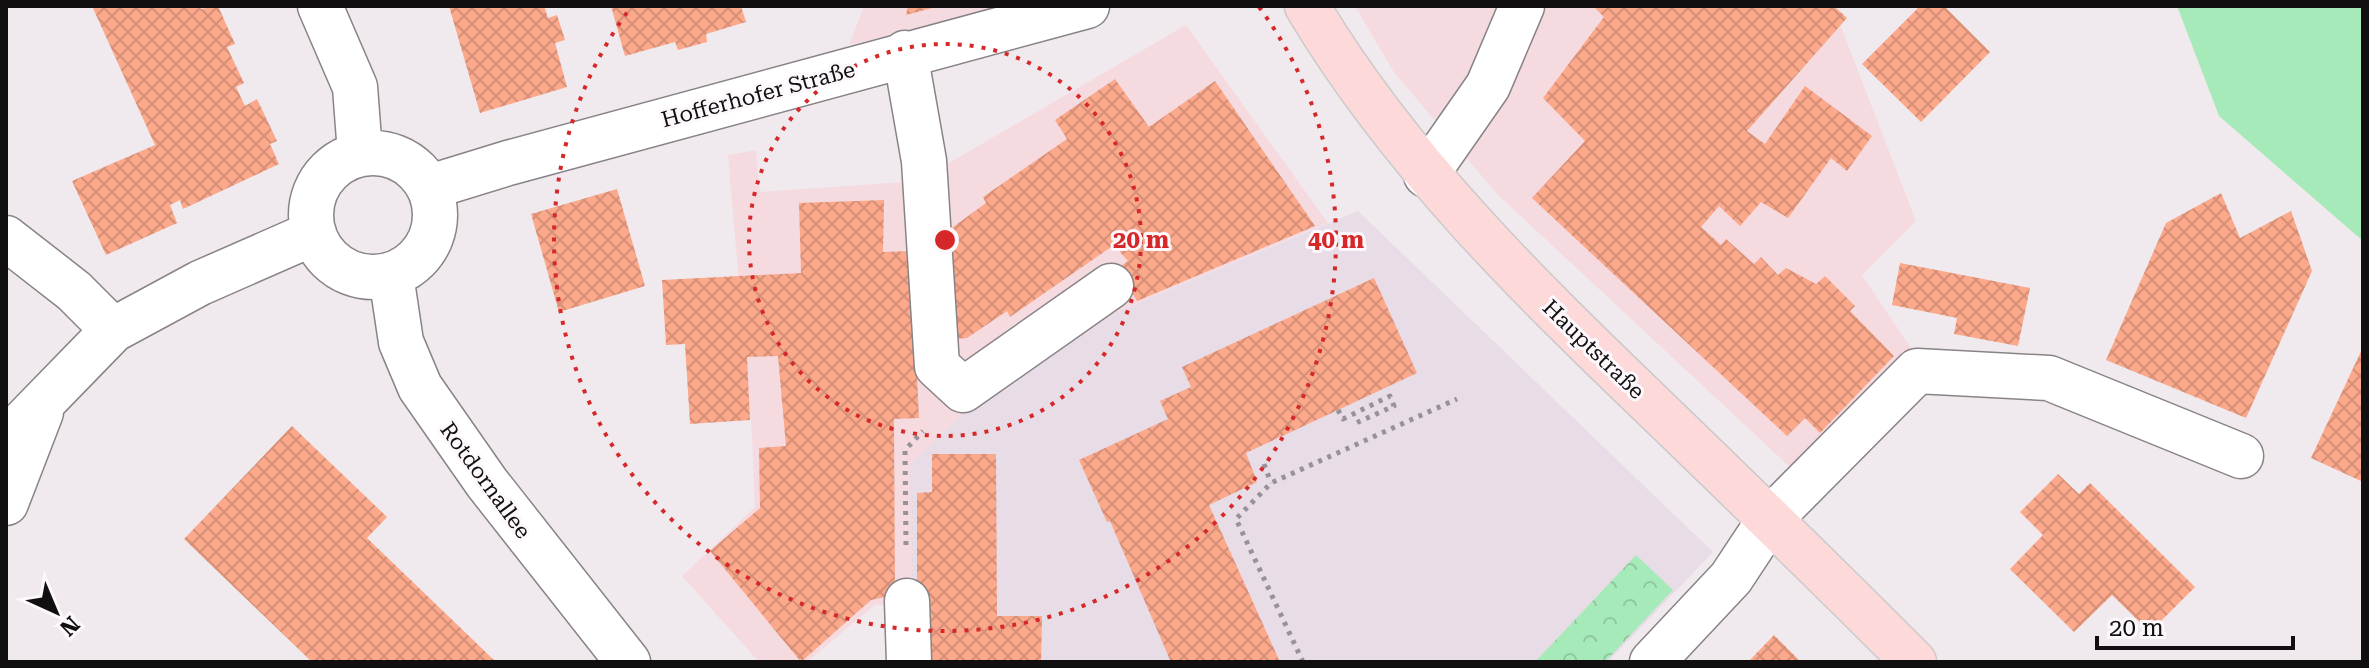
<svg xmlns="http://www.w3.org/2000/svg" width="2369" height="668" font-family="'Roboto Serif',serif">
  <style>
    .commercial { fill: #f5dbe0 }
    .built { fill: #e8dce7 }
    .park { fill: url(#park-crowns) }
    .garden { fill: #a7eab9 }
    .building { fill: url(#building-cross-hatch) }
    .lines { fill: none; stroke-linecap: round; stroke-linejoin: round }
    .minor-casing { stroke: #888387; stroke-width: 47 }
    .major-casing { stroke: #cbcaca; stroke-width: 47 }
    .path { stroke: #969295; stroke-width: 5; stroke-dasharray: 4 6; stroke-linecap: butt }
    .minor { stroke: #fff; stroke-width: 44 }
    .major { stroke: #fed9da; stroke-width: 44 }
    .ring { fill: none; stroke: #d62828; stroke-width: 4; stroke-dasharray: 4 8 }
    .labels { text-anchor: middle; stroke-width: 6; stroke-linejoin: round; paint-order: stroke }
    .street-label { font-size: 22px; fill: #110f10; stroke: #fdf8fc }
    .centre { fill: #d62828; stroke: #fdf8fc; stroke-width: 4 }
    .ring-label { font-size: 24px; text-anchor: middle; font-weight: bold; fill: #d62828; stroke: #fdf8fc; stroke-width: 6; stroke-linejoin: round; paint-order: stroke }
  </style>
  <defs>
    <pattern id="park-crowns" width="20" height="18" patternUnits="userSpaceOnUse" patternTransform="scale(2)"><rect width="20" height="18" fill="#a7eab9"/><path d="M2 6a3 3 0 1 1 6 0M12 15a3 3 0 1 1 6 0" fill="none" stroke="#8fc89e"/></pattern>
    <pattern id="building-cross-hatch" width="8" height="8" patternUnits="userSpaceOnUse" patternTransform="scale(2)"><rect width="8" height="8" fill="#fba88b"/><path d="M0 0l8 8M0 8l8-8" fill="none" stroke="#d68f77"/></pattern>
  </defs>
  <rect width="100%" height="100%" fill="#f0eaef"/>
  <path class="commercial" d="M 864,6 L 1006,6 L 849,45 Z
    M 1355,6 L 1833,6 L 1916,221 L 1862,275 L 1913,351 L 1792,469 L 1497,194 L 1393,71 Z
    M 1186,25 L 1328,223 L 1036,346 L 911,604 L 875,605 L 807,662 L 759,662 L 682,576 L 755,507 L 752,437 L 728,155 L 756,150 L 760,192 L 918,181 Z"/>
  <path class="built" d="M 1358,211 L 1713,552 L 1608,662 L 912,662 L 910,464 L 1036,346 Z"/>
  <path class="park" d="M 1636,555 L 1673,590 L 1605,662 L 1535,662 Z"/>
  <path class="garden" d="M 2177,6 L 2363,6 L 2363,241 L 2219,116 Z"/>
  <path class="building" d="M 92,6 L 200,6 L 201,9 L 218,6 L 235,44 L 227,47 L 244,83 L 236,87 L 245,106 L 257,99 L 277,141 L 270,144 L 279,164 L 183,209 L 180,200 L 170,205 L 177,223 L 106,255 L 72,181 L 155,145 Z
    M 449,6 L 544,6 L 548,18 L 557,15 L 565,40 L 555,43 L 567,87 L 480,113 Z
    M 611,6 L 741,6 L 746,22 L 706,34 L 707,42 L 678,50 L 675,42 L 625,56 Z
    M 908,6 L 935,6 L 936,7 L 906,15 Z
    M 1593,6 L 1834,6 L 1847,18 L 1747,131 L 1765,144 L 1805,86 L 1872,136 L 1847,171 L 1831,158 L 1788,218 L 1761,202 L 1740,226 L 1719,206 L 1701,227 L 1721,245 L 1726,239 L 1754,264 L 1761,257 L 1778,275 L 1786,268 L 1816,284 L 1825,276 L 1855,306 L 1850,311 L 1894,356 L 1820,433 L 1805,418 L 1787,436 L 1532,198 L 1585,141 L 1543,98 L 1604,17 Z
    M 1920,6 L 1944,6 L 1990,52 L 1921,122 L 1862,64 Z
    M 1115,79 L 1149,127 L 1215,81 L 1315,226 L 1137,301 L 1117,269 L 1128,261 L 1114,245 L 1010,317 L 1007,311 L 967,338 L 942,340 L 938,238 L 986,203 L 983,197 L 1067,139 L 1055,120 Z
    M 617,189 L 645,286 L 559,312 L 531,214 Z
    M 2221,193 L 2240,238 L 2291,211 L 2312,271 L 2246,418 L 2106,360 L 2166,223 Z
    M 884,200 L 883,252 L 911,251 L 919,418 L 894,419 L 895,595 L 871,600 L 801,662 L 710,551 L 760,508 L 759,448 L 786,446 L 778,356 L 747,357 L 750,420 L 690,424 L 685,344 L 666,345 L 662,280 L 801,273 L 799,203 Z
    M 1900,263 L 2030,288 L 2018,346 L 1954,334 L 1957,318 L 1892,305 Z
    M 1374,278 L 1417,373 L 1246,453 L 1257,482 L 1209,505 L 1280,662 L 1171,662 L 1110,521 L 1107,522 L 1079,460 L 1168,419 L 1160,401 L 1191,387 L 1182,367 Z
    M 2363,347 L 2363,482 L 2311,458 Z
    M 292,426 L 387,517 L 367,538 L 496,662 L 312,662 L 184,539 Z
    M 932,454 L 996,454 L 997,616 L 1042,616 L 1041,662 L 930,662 L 929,602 L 917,601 L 917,493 L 932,492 Z
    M 2058,474 L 2079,494 L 2090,483 L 2195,587 L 2150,632 L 2112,595 L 2074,632 L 2010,569 L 2043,535 L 2020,512 Z
    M 1774,635 L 1801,662 L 1748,662 Z"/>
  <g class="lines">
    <defs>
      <path id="minor" d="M 320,6 L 355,87 L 360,153
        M 905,53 L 924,161 L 937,366 L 963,390 L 1111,286
        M311 215a62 62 0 1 1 124 0a62 62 0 1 1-124 0Z
        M 1426,175 L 1488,86 L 1522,6
        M 430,187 L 508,163 L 1087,6
        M 6,238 L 74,291 L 113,330
        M 391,275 L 401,342 L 420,387 L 487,483 L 628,662
        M 6,440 L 113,330 L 200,283 L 314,233
        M 6,503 L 41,412
        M 907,601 L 909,662
        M 1652,662 L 1731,578 L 1770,519 L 1917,371 L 2049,378 L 2241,456"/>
      <path id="major" d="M 1307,6 C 1400,162 1529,287 1659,412 C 1745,495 1830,578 1914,662"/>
    </defs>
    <use href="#minor" class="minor-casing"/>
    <use href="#major" class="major-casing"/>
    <path class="path" d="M 1338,410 L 1343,419 L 1390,396 L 1394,406 L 1356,423
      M 1264,464 L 1271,483
      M 906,545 L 905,450 L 923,431
      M 1303,662 L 1236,519 L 1271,483 L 1457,399"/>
    <use href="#minor" class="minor"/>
    <use href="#major" class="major"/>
  </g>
  <g class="ring">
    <circle cx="945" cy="240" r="196"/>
    <path d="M1259 7A391 391 0 1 1 631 7"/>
  </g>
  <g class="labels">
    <g class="street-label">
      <text transform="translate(758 94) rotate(-15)" y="8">Hofferhofer Straße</text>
      <text transform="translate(1594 349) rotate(44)" y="8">Hauptstraße</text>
      <text transform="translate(486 480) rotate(54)" y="8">Rotdornallee</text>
    </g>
  </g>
  <circle cx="945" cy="240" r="12" class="centre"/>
  <g class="ring-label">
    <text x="1141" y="248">20 m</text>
    <text x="1336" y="248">40 m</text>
  </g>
  <rect width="2369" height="668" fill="none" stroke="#110f10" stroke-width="16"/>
  <g transform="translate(56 612) rotate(136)" stroke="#fdf8fc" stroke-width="6" paint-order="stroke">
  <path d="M0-6L14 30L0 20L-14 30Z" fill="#110f10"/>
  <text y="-12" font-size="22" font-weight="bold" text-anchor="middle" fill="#110f10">N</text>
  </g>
  <path d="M2097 636v12h196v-12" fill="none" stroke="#110f10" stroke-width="4"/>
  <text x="2109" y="636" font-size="24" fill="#110f10" stroke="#fdf8fc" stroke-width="6" paint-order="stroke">20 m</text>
</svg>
